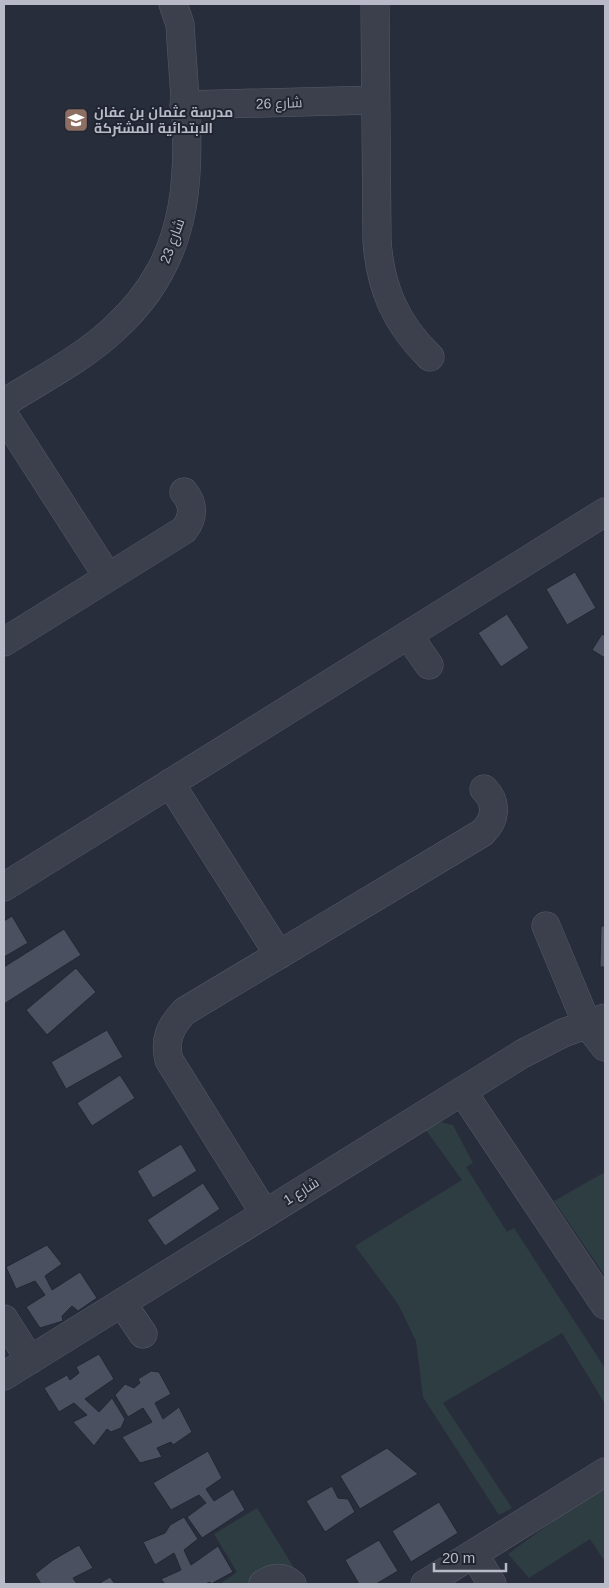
<svg xmlns="http://www.w3.org/2000/svg" width="609" height="1588" font-family="Helvetica,Cairo,sans-serif">
  <style>
    .green { fill: #2e3d41 }
    .building { fill: #4a5060; stroke: #222733 }
    .lines { fill: none; stroke-linecap: round; stroke-linejoin: round }
    .minor-casing { stroke: #565b67; stroke-width: 29 }
    .minor { stroke: #3c404c; stroke-width: 28 }
    .labels { text-anchor: middle; stroke-width: 4; stroke-linejoin: round; paint-order: stroke }
    .street-label { font-size: 14px; fill: #b8bbc7; stroke: #202531 }
    .poi-label { font-size: 14px; font-weight: bold; fill: #b8bbc7; stroke: #202531; text-anchor: start }
  </style>
  <rect width="100%" height="100%" fill="#282d3c"/>
  <path class="green" d="M 436,1121 L 453,1125 L 473,1163 L 466,1167 L 507,1232 L 514,1228 L 605,1368 L 605,1404 L 562,1333 L 443,1403 L 512,1508 L 499,1515 L 423,1397 L 416,1341 L 398,1304 L 355,1246 L 462,1180 L 423,1126 Z
    M 605,1172 L 605,1276 L 554,1201 Z
    M 605,1483 L 605,1562 L 590,1539 L 529,1578 L 508,1554 Z
    M 257,1508 L 304,1584 L 220,1584 L 237,1572 L 214,1534 Z"/>
  <path class="building" d="M 575,572 L 596,608 L 567,625 L 546,589 Z
    M 507,614 L 529,648 L 501,667 L 478,633 Z
    M 602,634 L 605,636 L 605,658 L 592,650 Z
    M 12,916 L 28,943 L 4,957 L 4,921 Z
    M 601,926 L 605,926 L 605,967 L 600,967 Z
    M 64,929 L 81,955 L 4,1004 L 4,967 Z
    M 76,968 L 96,992 L 47,1035 L 26,1010 Z
    M 107,1030 L 123,1057 L 66,1089 L 51,1062 Z
    M 120,1075 L 135,1098 L 92,1126 L 77,1103 Z
    M 181,1144 L 197,1171 L 153,1198 L 137,1171 Z
    M 203,1183 L 220,1209 L 165,1246 L 147,1220 Z
    M 47,1245 L 62,1264 L 45,1276 L 52,1290 L 80,1272 L 97,1298 L 78,1311 L 72,1306 L 62,1316 L 63,1321 L 40,1328 L 26,1307 L 45,1295 L 35,1281 L 16,1289 L 6,1267 Z
    M 99,1354 L 114,1379 L 85,1399 L 99,1412 L 112,1398 L 125,1419 L 121,1428 L 111,1432 L 107,1429 L 94,1446 L 73,1422 L 87,1415 L 74,1403 L 59,1412 L 44,1388 L 67,1375 L 70,1380 L 79,1373 L 76,1367 Z
    M 151,1371 L 159,1372 L 171,1394 L 155,1403 L 163,1419 L 179,1407 L 192,1432 L 173,1445 L 171,1442 L 157,1448 L 162,1457 L 140,1463 L 122,1437 L 152,1422 L 143,1408 L 128,1417 L 115,1395 L 125,1384 L 134,1388 L 140,1383 L 138,1379 Z
    M 387,1448 L 418,1474 L 360,1509 L 340,1476 Z
    M 208,1451 L 222,1478 L 206,1489 L 214,1501 L 233,1489 L 245,1510 L 202,1538 L 187,1517 L 206,1503 L 199,1495 L 171,1510 L 153,1483 Z
    M 332,1486 L 338,1498 L 348,1499 L 355,1512 L 325,1532 L 306,1501 Z
    M 439,1502 L 458,1533 L 411,1562 L 392,1531 Z
    M 184,1517 L 198,1539 L 184,1550 L 191,1565 L 218,1546 L 233,1572 L 211,1584 L 210,1582 L 205,1584 L 165,1584 L 161,1579 L 181,1570 L 174,1553 L 155,1565 L 143,1542 L 165,1533 L 170,1525 Z
    M 379,1540 L 398,1571 L 376,1584 L 359,1584 L 345,1560 Z
    M 79,1545 L 93,1568 L 73,1578 L 77,1584 L 41,1584 L 35,1574 L 53,1560 Z
    M 110,1577 L 115,1584 L 98,1584 Z"/>
  <g class="lines">
    <defs>
      <path id="minor" d="M 375,4 L 377,240 C 380,288 396,324 430,357
        M 184,105 L 375,100
        M 4,403 C 40,380 82,359 114,329 C 209,243 186,138 180,24 L 173,4
        M 4,415 L 108,577
        M 408,635 L 429,665
        M 4,642 L 184,530 C 194,517 194,504 184,492
        M 170,783 L 279,955
        M 4,887 L 605,512
        M 546,926 L 587,1024 L 605,1047
        M 462,1091 L 605,1305
        M 265,1214 L 169,1060 C 164,1040 170,1026 185,1011 L 482,833 C 496,820 498,803 484,789
        M 122,1303 L 143,1334
        M 4,1319 L 30,1360
        M 4,1376 L 522,1054 L 563,1033 L 605,1018
        M 474,1554 L 492,1584
        M 263,1584 C 273,1577 282,1576 292,1584
        M 425,1584 L 605,1472"/>
    </defs>
    <use href="#minor" class="minor-casing"/>
    <use href="#minor" class="minor"/>
  </g>
  <defs>
    <symbol id="school-square" viewBox="-11 -11 22 22"><rect x="-9" y="-9" width="18" height="18" rx="4" fill="#8d6e63" stroke="#202531"/><path d="M0-5L7-2L0 1L-7-2ZM-4 1L0 2.5L4 1V4Q0 6-4 4Z" fill="#fff"/></symbol>
  </defs>
  <g fill-rule="evenodd">
    <use href="#school-square" x="62" y="106" width="28" height="28"/>
  </g>
  <g class="labels">
    <g class="street-label">
      <text transform="translate(279 103) rotate(-2)" y="5">شارع 26</text>
      <text transform="translate(172 241) rotate(-70)" y="5">شارع 23</text>
      <text transform="translate(301 1191) rotate(-32)" y="5">شارع 1</text>
    </g>
    <g class="poi-label">
      <text x="94" y="117">مدرسة عثمان بن عفان<tspan x="94" dy="16">الابتدائية المشتركة</tspan></text>
    </g>
  </g>
  <rect width="609" height="1588" fill="none" stroke="#b8bbc7" stroke-width="10"/>
  <path d="M434 1563v8h72v-8" fill="none" stroke="#b8bbc7" stroke-width="2.5"/>
  <text x="442" y="1563" font-size="15" fill="#b8bbc7" stroke="#202531" stroke-width="4" paint-order="stroke">20 m</text>
</svg>
